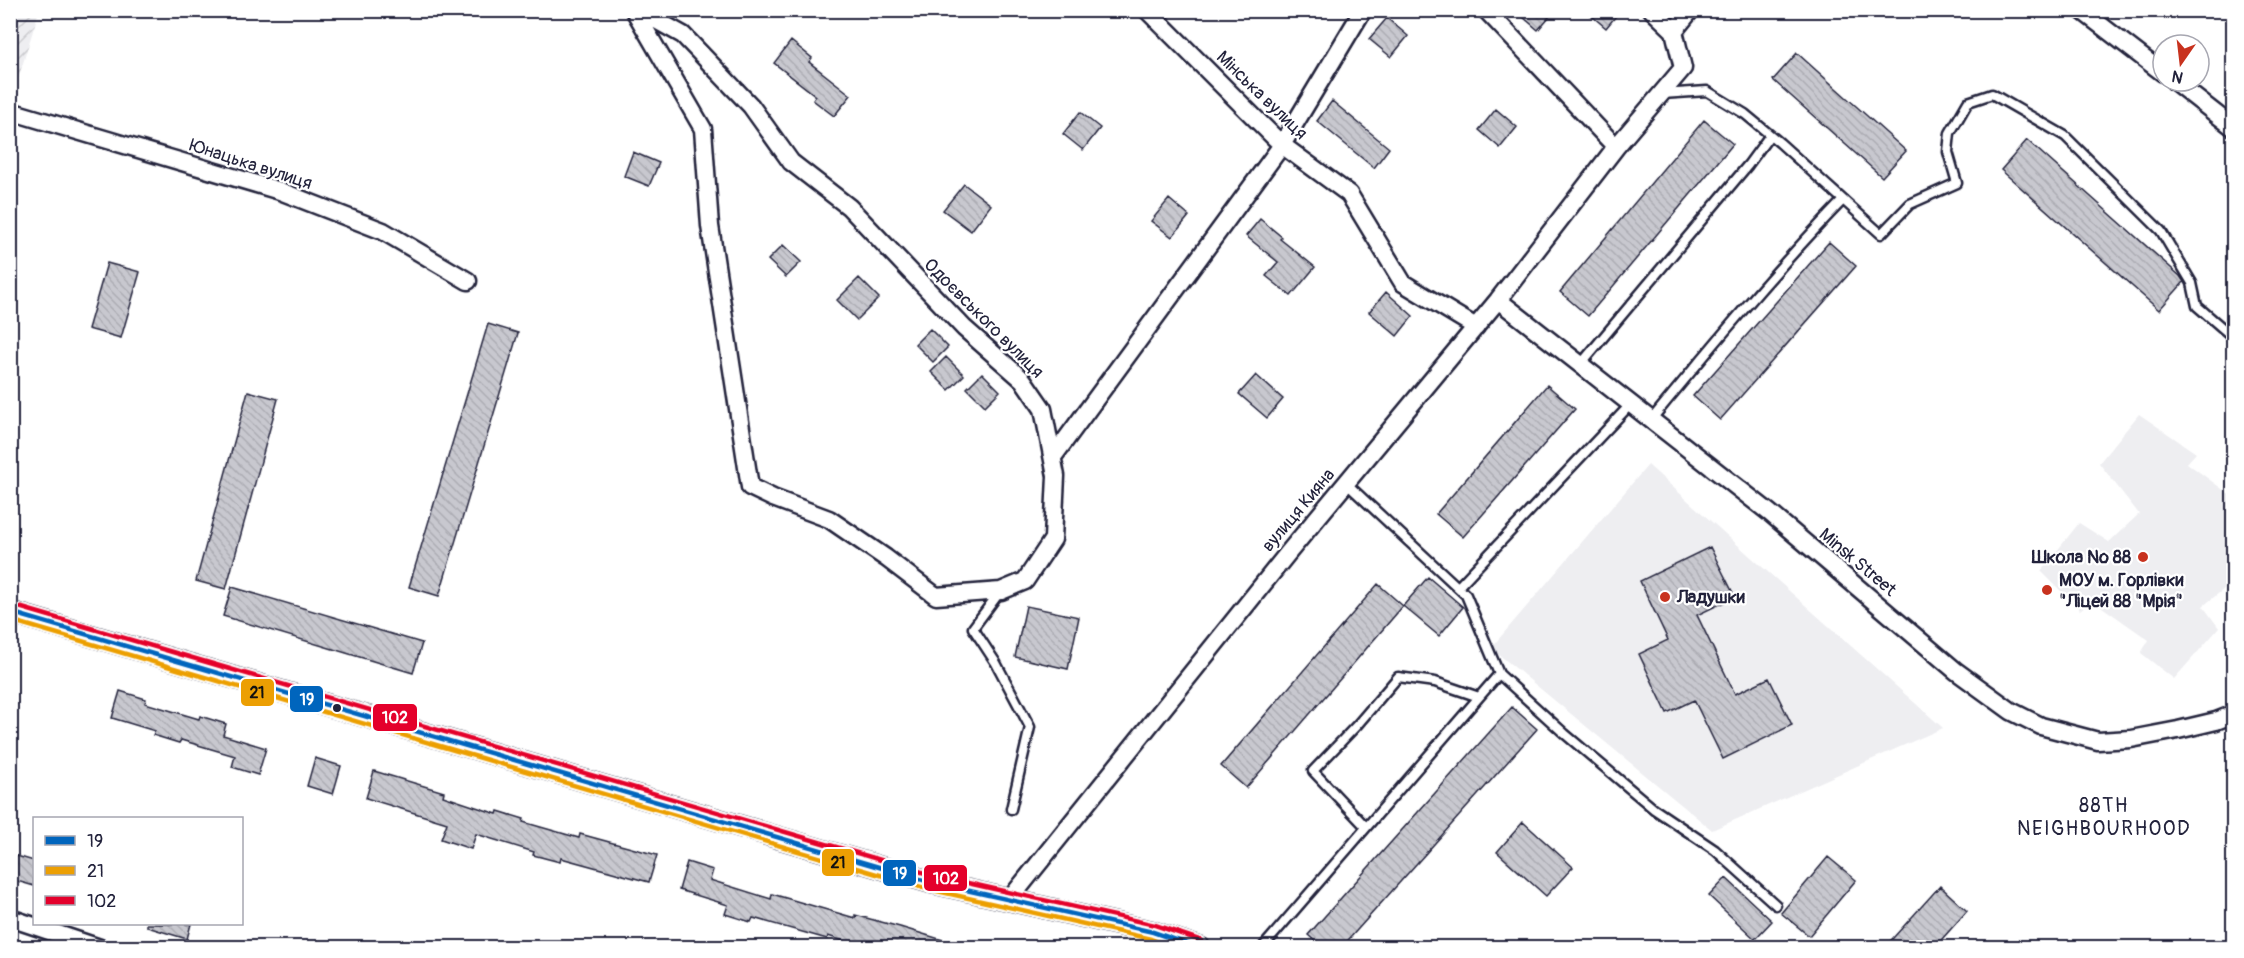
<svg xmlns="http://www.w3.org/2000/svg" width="2244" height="958" font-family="Pangolin,sans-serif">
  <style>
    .built { fill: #eeeef1 }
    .industrial { fill: url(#industrial-furrows) }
    .building { fill: url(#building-back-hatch); stroke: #22223b; stroke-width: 1.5 }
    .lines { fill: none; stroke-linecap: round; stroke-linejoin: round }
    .service-casing { stroke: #22223b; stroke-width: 13 }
    .minor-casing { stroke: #22223b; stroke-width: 21 }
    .tertiary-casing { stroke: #22223b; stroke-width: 24 }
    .service { stroke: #fff; stroke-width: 8 }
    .minor { stroke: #fff; stroke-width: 16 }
    .tertiary { stroke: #fff; stroke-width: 20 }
    .bus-1-casing { stroke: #fff; stroke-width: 9 }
    .bus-2-casing { stroke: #fff; stroke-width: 9 }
    .bus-3-casing { stroke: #fff; stroke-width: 9 }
    .bus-1 { stroke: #0065bd; stroke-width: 4.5 }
    .bus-2 { stroke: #ec9f03; stroke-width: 4.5 }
    .bus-3 { stroke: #e4002b; stroke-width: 4.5 }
    .poi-dot { fill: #c8321e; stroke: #fff; stroke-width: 2 }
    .bus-dot { fill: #22223b; stroke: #fff; stroke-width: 2 }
    .labels { text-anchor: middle; stroke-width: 4.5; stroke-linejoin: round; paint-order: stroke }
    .street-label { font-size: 18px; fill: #22223b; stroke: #fff }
    .poi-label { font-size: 18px; font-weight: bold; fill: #22223b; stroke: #fff; text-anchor: start }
    .neighbourhood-label { font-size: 20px; letter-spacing: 1.5px; fill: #22223b; stroke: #fff }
    .line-badge { stroke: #fff; stroke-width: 2 }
    .badge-label { font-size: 16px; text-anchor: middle; font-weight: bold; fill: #fff }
    .pale-badge-label { font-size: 16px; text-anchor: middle; font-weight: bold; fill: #111 }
  </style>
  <defs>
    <pattern id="industrial-furrows" width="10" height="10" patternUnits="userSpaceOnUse" patternTransform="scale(1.5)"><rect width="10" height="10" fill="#eeeef1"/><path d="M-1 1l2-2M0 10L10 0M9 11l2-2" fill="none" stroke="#ccccd0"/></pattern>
    <pattern id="building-back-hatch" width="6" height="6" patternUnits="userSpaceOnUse" patternTransform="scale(1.5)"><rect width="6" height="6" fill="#c8c8cf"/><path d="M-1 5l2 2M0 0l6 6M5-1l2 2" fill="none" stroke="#acacb3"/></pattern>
  </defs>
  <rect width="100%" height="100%" fill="#fff"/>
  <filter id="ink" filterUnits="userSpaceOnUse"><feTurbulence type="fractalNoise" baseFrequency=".0167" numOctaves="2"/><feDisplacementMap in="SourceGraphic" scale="12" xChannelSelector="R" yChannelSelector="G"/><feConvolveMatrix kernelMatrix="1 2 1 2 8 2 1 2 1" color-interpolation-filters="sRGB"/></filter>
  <g filter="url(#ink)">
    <path class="built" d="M 2139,414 L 2196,453 L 2187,463 L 2233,497 L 2233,586 L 2230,584 L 2203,606 L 2219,628 L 2174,679 L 2141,653 L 2149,640 L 2092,600 L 2080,610 L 2041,571 L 2079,523 L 2109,542 L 2139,514 L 2099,463 Z
      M 1648,465 L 1943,728 L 1712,830 L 1491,648 Z"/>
    <path class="industrial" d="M 10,11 L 39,11 L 15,89 L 11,88 Z"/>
    <path class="building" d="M 1515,10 L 1555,10 L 1538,30 Z
      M 1585,10 L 1621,10 L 1606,28 Z
      M 1387,18 L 1408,36 L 1391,57 L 1369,39 Z
      M 791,41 L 812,58 L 809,62 L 851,95 L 834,116 L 813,100 L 816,96 L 774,63 Z
      M 1797,53 L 1906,151 L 1882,177 L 1773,80 Z
      M 1332,101 L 1389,148 L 1374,168 L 1317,121 Z
      M 1496,109 L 1517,127 L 1500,148 L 1479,130 Z
      M 1080,112 L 1100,128 L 1083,150 L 1063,134 Z
      M 1704,120 L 1733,144 L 1588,316 L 1560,292 Z
      M 2027,140 L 2180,276 L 2184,282 L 2159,310 L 2001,170 Z
      M 633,152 L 659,163 L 649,186 L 624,176 Z
      M 964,184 L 991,205 L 971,231 L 943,210 Z
      M 1169,199 L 1189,216 L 1172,237 L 1151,221 Z
      M 1260,219 L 1282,237 L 1280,239 L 1315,267 L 1291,296 L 1266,276 L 1278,262 L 1246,236 Z
      M 1829,242 L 1856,266 L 1720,420 L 1693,396 Z
      M 783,245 L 801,262 L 786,277 L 768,260 Z
      M 107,263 L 140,272 L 121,338 L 88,329 Z
      M 859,278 L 879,298 L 857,320 L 837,300 Z
      M 1386,292 L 1413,316 L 1397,336 L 1369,312 Z
      M 488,324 L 518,333 L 439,596 L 409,587 Z
      M 930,329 L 948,347 L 933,362 L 915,344 Z
      M 946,357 L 964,375 L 949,390 L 931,372 Z
      M 982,373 L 1000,391 L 985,406 L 967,388 Z
      M 1256,375 L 1283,399 L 1267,418 L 1239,394 Z
      M 1547,385 L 1575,409 L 1463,537 L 1436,514 Z
      M 248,391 L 278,399 L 226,589 L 196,581 Z
      M 1710,547 L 1735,597 L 1697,615 L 1735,694 L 1769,678 L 1792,725 L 1723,759 L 1694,700 L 1667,713 L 1639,654 L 1668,640 L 1640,581 Z
      M 1428,577 L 1463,607 L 1439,636 L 1403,606 Z
      M 1378,584 L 1403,606 L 1246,788 L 1221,766 Z
      M 232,587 L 422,643 L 413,673 L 223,616 Z
      M 1026,606 L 1079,617 L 1068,669 L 1015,657 Z
      M 120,691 L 146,699 L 145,703 L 199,719 L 200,716 L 226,724 L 223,735 L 266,748 L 258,775 L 232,767 L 235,756 L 181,740 L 179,743 L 153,735 L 155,731 L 112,718 Z
      M 1512,707 L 1537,729 L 1341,948 L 1323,948 L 1308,935 Z
      M 315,758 L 341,766 L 333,794 L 307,786 Z
      M 374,771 L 444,792 L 443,796 L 497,814 L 498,811 L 524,819 L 523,822 L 579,838 L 580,834 L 657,855 L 649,882 L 561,858 L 560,862 L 533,855 L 534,852 L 476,834 L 471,849 L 441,839 L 447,823 L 366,798 Z
      M 1523,822 L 1573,867 L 1546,896 L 1497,852 Z
      M 10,854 L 34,861 L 34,886 L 10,879 Z
      M 1828,857 L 1856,880 L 1809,936 L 1781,913 Z
      M 687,862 L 713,870 L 710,880 L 771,899 L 772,894 L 855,918 L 855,915 L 900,927 L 956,944 L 955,948 L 865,948 L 828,936 L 827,939 L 753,918 L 751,922 L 725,914 L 728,905 L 679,890 Z
      M 1726,878 L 1772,921 L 1755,939 L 1709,896 Z
      M 1940,886 L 1967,911 L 1934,948 L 1884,948 Z
      M 147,924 L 191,924 L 187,939 L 147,927 Z"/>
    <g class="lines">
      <defs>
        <path id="service" d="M 1662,94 L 1707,91 L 1745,114 L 1780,143 L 1881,234 L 1910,204 L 1957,183 L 1948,152 L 1950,133 L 1968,102 L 1992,94 L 2065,136 L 2161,231 L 2192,283 L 2197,306 L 2234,338
          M 1580,365 L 1748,165 L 1770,135
          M 1651,420 C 1713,345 1775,270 1843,200
          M 1346,483 L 1466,595 L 1499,674 L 1565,734 L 1654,809 L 1715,850 L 1776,905
          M 1458,587 L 1630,405
          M 999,593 L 973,628 L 996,663 L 1030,727 L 1011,809
          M 1366,827 L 1313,771 L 1357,725 L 1398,677 L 1435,682 L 1479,697
          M 1262,948 L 1499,674"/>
        <path id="minor" d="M 634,10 L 703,129 L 710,226 L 750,487 L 773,498 L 829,519 L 886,558 L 936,596 L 1001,591 L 1025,581 L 1053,539 L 1056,476 L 1043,409 L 1023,380 L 964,328 L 849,207 L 791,162 L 751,106 L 683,35 L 638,10
          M 1147,10 L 1282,145 L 1349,194 L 1403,283 L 1476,327
          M 1486,10 L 1616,147
          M 1652,10 L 1674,31
          M 2081,10 L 2163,73
          M 2174,81 L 2234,128
          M 10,111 L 280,191 L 383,231 L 468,281
          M 1498,300 L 1770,513 L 1956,671 L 2011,711 L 2041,726 L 2098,741 L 2131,739 L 2178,730 L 2216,721 L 2234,714
          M 1053,457 L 1282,145 L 1363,10
          M 1010,899 L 1288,553 L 1498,300 L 1616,147 L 1683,68 L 1674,31 L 1691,10
          M 10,918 L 100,948"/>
        <path id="tertiary" d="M 10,612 L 930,882 L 1153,932 L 1200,948"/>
      </defs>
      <use href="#service" class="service-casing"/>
      <use href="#minor" class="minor-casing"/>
      <use href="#tertiary" class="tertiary-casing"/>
      <use href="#service" class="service"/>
      <use href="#minor" class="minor"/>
      <use href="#tertiary" class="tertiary"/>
      <defs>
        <path id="bus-1" d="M 10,612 L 930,882 L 1153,932 L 1199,948"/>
        <path id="bus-2" d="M 10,620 L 928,889 L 1151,939 L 1175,948"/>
        <path id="bus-3" d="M 12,605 L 932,875 L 1155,925 L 1202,941"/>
      </defs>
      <use href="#bus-1" class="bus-1-casing"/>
      <use href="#bus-2" class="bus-2-casing"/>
      <use href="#bus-3" class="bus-3-casing"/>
      <use href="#bus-1" class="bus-1"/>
      <use href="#bus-2" class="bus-2"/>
      <use href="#bus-3" class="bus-3"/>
    </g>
  </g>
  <g class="poi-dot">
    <circle cx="2143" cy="557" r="6"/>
    <circle cx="2047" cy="590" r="6"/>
    <circle cx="1665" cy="597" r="6"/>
  </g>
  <circle class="bus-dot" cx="337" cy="708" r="5"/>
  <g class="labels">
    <g class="street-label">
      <text transform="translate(1262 95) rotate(44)" y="6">Мінська вулиця</text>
      <text transform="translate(251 164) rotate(18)" y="6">Юнацька вулиця</text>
      <text transform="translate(984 318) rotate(45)" y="6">Одоєвського вулиця</text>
      <text transform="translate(1298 510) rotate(-50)" y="6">вулиця Кияна</text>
      <text transform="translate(1858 562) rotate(40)" y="6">Minsk Street</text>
    </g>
    <g class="poi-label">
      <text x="2131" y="563" text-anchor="end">Школа № 88</text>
      <text x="2059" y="586">МОУ м. Горлівки<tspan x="2059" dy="21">"Ліцей 88 "Мрія"</tspan></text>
      <text x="1677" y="603">Ладушки</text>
    </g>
    <g class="neighbourhood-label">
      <text x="2104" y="812">88TH<tspan x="2104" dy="23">NEIGHBOURHOOD</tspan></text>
    </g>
  </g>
  <g class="line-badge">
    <rect x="240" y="678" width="35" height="29" rx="6" fill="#ec9f03"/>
    <rect x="289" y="685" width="35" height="28" rx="6" fill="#0065bd"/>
    <rect x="372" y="703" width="46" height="29" rx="6" fill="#e4002b"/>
    <rect x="821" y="848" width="34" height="29" rx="6" fill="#ec9f03"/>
    <rect x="882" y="859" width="35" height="28" rx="6" fill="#0065bd"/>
    <rect x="923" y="864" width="45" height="28" rx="6" fill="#e4002b"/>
  </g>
  <g class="badge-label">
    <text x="307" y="705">19</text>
    <text x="395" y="723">102</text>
    <text x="900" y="879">19</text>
    <text x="946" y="884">102</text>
  </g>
  <g class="pale-badge-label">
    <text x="257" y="698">21</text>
    <text x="838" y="868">21</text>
  </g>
  <rect width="2244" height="958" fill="none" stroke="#fff" stroke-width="36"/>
  <rect x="18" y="18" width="2208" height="922" fill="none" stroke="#22223b" stroke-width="2" filter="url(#ink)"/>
  <rect x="33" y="817" width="210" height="108" fill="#ffffff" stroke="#a7a7b1" stroke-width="1.5"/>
  <rect x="45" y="836" width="30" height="9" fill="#0065bd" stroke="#a7a7b1" stroke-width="1.5"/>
  <text x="87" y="847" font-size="18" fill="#22223b">19</text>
  <rect x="45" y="866" width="30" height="9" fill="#ec9f03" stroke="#a7a7b1" stroke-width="1.5"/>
  <text x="87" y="877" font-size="18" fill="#22223b">21</text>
  <rect x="45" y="896" width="30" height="9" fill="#e4002b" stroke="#a7a7b1" stroke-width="1.5"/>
  <text x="87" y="907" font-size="18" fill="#22223b">102</text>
  <g transform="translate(2181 63) rotate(194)"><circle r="28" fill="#ffffff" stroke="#a7a7b1" stroke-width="1.5"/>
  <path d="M0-4.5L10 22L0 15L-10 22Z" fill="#c8321e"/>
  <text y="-9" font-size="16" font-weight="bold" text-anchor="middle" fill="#22223b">N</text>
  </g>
</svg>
